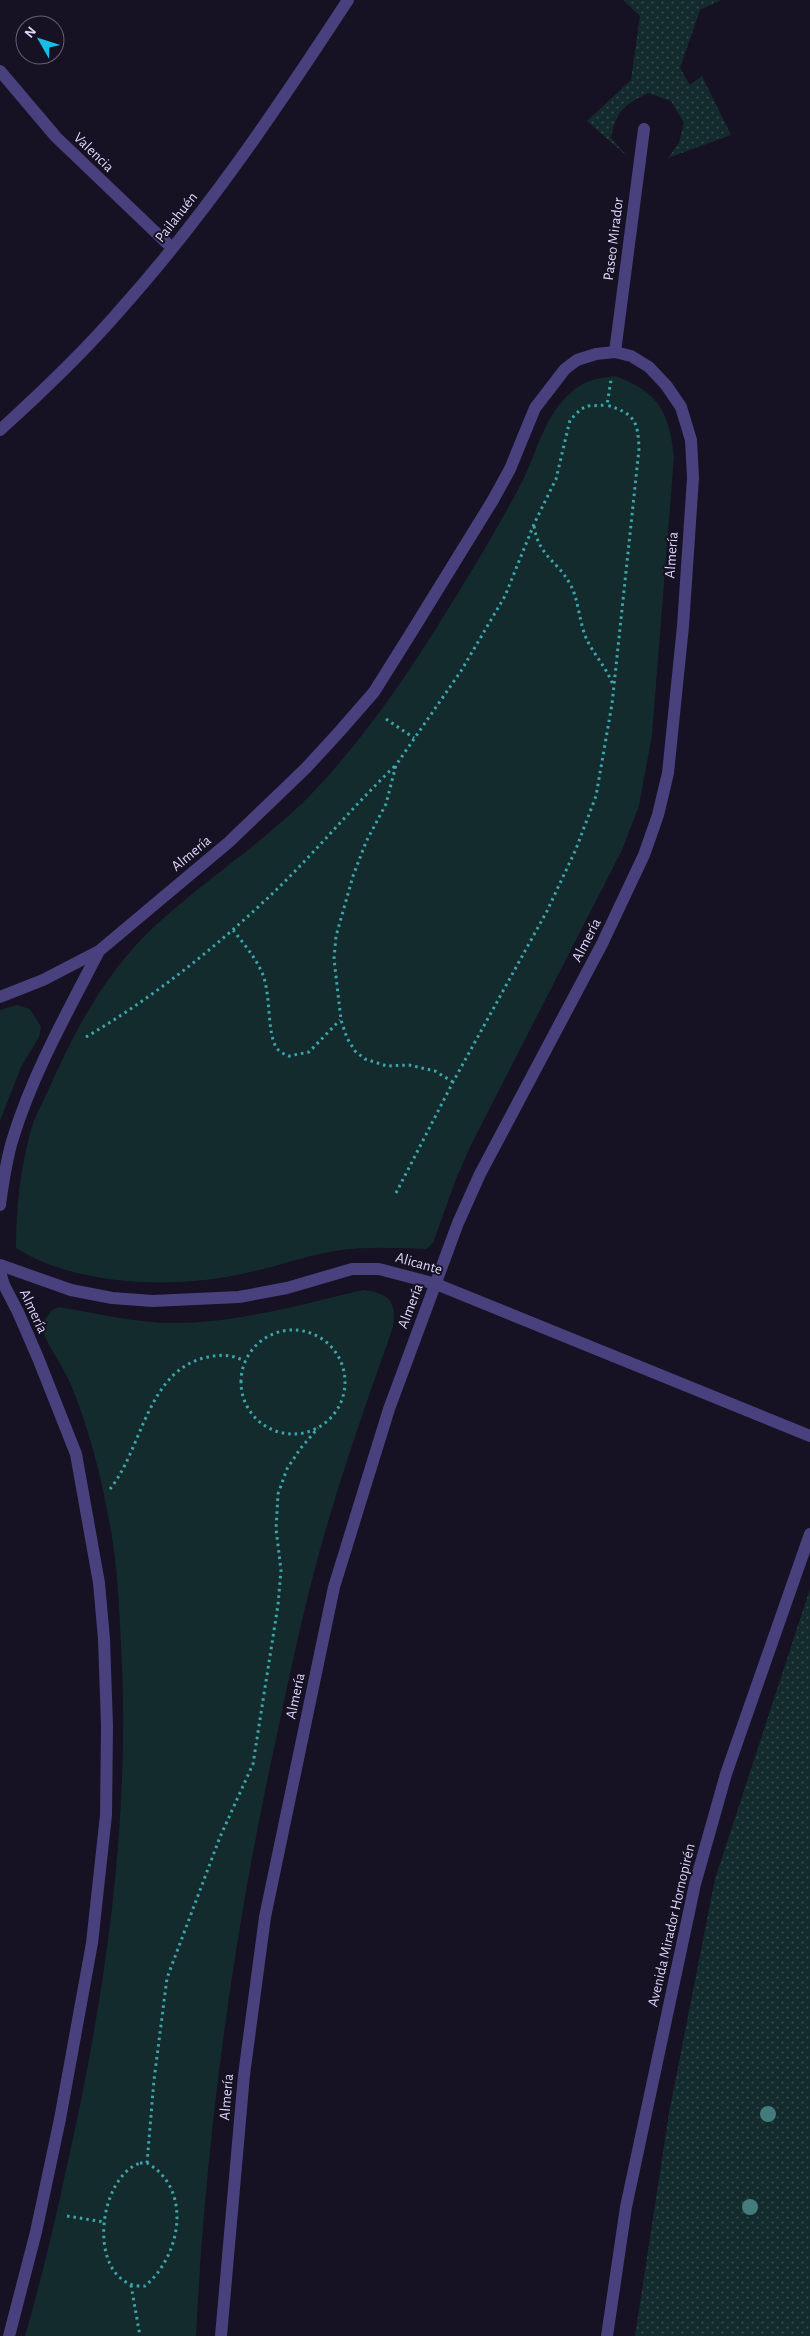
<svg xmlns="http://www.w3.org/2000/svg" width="810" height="2336" font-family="'Alegreya Sans',sans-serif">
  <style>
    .grass { fill: url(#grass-dots) }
    .green { fill: #142b2d }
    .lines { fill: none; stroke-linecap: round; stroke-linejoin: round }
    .path { stroke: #3ba6ab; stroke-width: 3; stroke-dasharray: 2.5 4; stroke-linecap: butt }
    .minor { stroke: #49407e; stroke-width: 12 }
    .tree { fill: #447c7c }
    .labels { text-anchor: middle; stroke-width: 4; stroke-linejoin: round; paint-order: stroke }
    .street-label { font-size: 15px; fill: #dfd7fb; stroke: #161123 }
  </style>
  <defs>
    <pattern id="grass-dots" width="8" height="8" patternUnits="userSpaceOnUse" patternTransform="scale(1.25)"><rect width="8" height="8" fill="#142b2d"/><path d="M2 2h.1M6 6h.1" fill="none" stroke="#36494c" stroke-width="1.8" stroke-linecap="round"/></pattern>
  </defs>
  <rect width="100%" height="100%" fill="#161123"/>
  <path class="grass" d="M 623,0 L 721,0 L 700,10 L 680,68 L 690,85 L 702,76 L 731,135 L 668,158 L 679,143 L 684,123 L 671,101 L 648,93 C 624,105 616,111 611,138 L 628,157 L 587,121 L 631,80 L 640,16 Z
    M 810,1589 L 810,2336 L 635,2336 L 669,2113 L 715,1879 Z"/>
  <path class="green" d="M 615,376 C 659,392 669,412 674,457 L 652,735 L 639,806 L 622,850 L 472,1143 L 456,1179 L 433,1243 L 426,1249 C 396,1248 364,1246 335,1251 C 305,1256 276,1267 246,1273 C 178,1289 77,1287 16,1248 C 16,1210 20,1170 30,1134 C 33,1120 41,1106 47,1093 C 73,1033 107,969 157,924 C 208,877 268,840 316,789 C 376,725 423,651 469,575 C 488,544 506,512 523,480 C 539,447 546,409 578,387 C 589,379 602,378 615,376 Z
    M 17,1005 L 30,1009 L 41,1027 L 39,1037 L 21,1067 L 0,1121 L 0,1010 Z
    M 363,1290 C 389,1293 397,1301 393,1327 C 371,1390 348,1454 329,1519 C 308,1588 293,1659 278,1730 C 234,1929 206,2132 196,2336 L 25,2336 C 41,2281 54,2226 66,2170 C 105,1998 131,1821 121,1644 C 119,1602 117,1557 108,1515 C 100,1472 88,1426 71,1385 C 63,1365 46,1345 41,1325 L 52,1310 L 59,1307 C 96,1313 135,1323 172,1323 C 237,1323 300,1305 363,1290 Z"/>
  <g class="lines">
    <path class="path" d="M 534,526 C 539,557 557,560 570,584 C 579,599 579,625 588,642 C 596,657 607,669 613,685
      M 386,719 L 414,738
      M 233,930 C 244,944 256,958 263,975 C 271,997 267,1031 276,1047 C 279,1052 284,1054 289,1056 L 309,1052 L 340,1020
      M 86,1037 C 154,997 215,948 272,894 C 315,853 353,806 396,765
      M 453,1082 L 435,1071 L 409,1065 L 387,1066 L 365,1059 L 355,1051 L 347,1038 L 341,1020 L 334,959 L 336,936 L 353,876 L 366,842 L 386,804 L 396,765 L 461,671 L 505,596 L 534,524 L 556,479 L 570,420 L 581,409 L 588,406 L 607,405
      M 396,1193 L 453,1082 L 547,911 L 576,849 L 596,796 L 612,704 L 639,449 C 638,420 634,414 607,405 L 611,380
      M241 1382a52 52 0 1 1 104 0a52 52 0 1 1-104 0Z
      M 110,1489 C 143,1448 147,1369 208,1357 C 221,1354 233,1355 245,1361
      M 140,2163 L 147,2163 C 193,2189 181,2256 145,2286 C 141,2286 134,2286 130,2284 C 88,2267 100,2177 140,2163 Z
      M 147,2163 L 154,2080 L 167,1978 L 220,1837 L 253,1764 L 278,1605 L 281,1570 L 276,1529 L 278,1494 L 287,1469 L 300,1449 L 318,1428
      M 67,2216 L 104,2222
      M 131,2285 L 140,2336"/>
    <path class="minor" d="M 0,71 L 56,137 L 172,248
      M 615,352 L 644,129
      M 0,430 C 42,392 84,352 121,309 C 206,214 278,107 348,0
      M 0,997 L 43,980 L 99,951 L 229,842 L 306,768 L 340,731 L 374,692 L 411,633 L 493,500 L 510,469 L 535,408 L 565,369 L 577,360 L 596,354 L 615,352 L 631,356 L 649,367 L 666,385 L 681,407 L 691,440 L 693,478 L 683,626 L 668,773 L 658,815 L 644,855 L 602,944 L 480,1174 L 458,1223 L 389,1409 L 334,1587 L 265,1917 L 244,2075 L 221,2336
      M 0,1205 C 3,1183 6,1160 13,1138 C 33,1073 68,1011 99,951
      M 0,1265 L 71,1290 L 112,1298 L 153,1301 L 239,1297 L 287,1288 L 352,1269 L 379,1269 L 436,1284 L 810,1436
      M 0,1272 L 4,1285 L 18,1312 L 38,1358 L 76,1454 L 99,1583 L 104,1639 L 107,1726 L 106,1815 L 92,1943 L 60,2119 L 36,2232 L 9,2336
      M 607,2336 L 626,2207 L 695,1884 L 726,1774 L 810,1534"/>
  </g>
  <g class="tree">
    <circle cx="768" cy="2114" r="8"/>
    <circle cx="750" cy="2207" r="8"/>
  </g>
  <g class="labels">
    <g class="street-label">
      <text transform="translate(94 152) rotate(44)" y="5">Valencia</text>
      <text transform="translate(176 217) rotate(-52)" y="5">Pailahuén</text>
      <text transform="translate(613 239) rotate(-83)" y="5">Paseo Mirador</text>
      <text transform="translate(671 555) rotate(-86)" y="5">Almería</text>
      <text transform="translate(191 853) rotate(-40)" y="5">Almería</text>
      <text transform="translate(586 940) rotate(-63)" y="5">Almería</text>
      <text transform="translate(419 1263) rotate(16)" y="5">Alicante</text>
      <text transform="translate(410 1306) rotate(-69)" y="5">Almería</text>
      <text transform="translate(34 1311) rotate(65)" y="5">Almería</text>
      <text transform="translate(295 1696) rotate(-78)" y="5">Almería</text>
      <text transform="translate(671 1925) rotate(-77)" y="5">Avenida Mirador Hornopirén</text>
      <text transform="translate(226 2097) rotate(-85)" y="5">Almería</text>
    </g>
  </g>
  <g transform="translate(40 40) rotate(309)"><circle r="24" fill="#161123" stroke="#666079"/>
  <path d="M0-4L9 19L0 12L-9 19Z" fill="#17bde7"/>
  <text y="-8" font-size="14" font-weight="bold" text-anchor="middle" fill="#dfd7fb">N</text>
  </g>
</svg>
